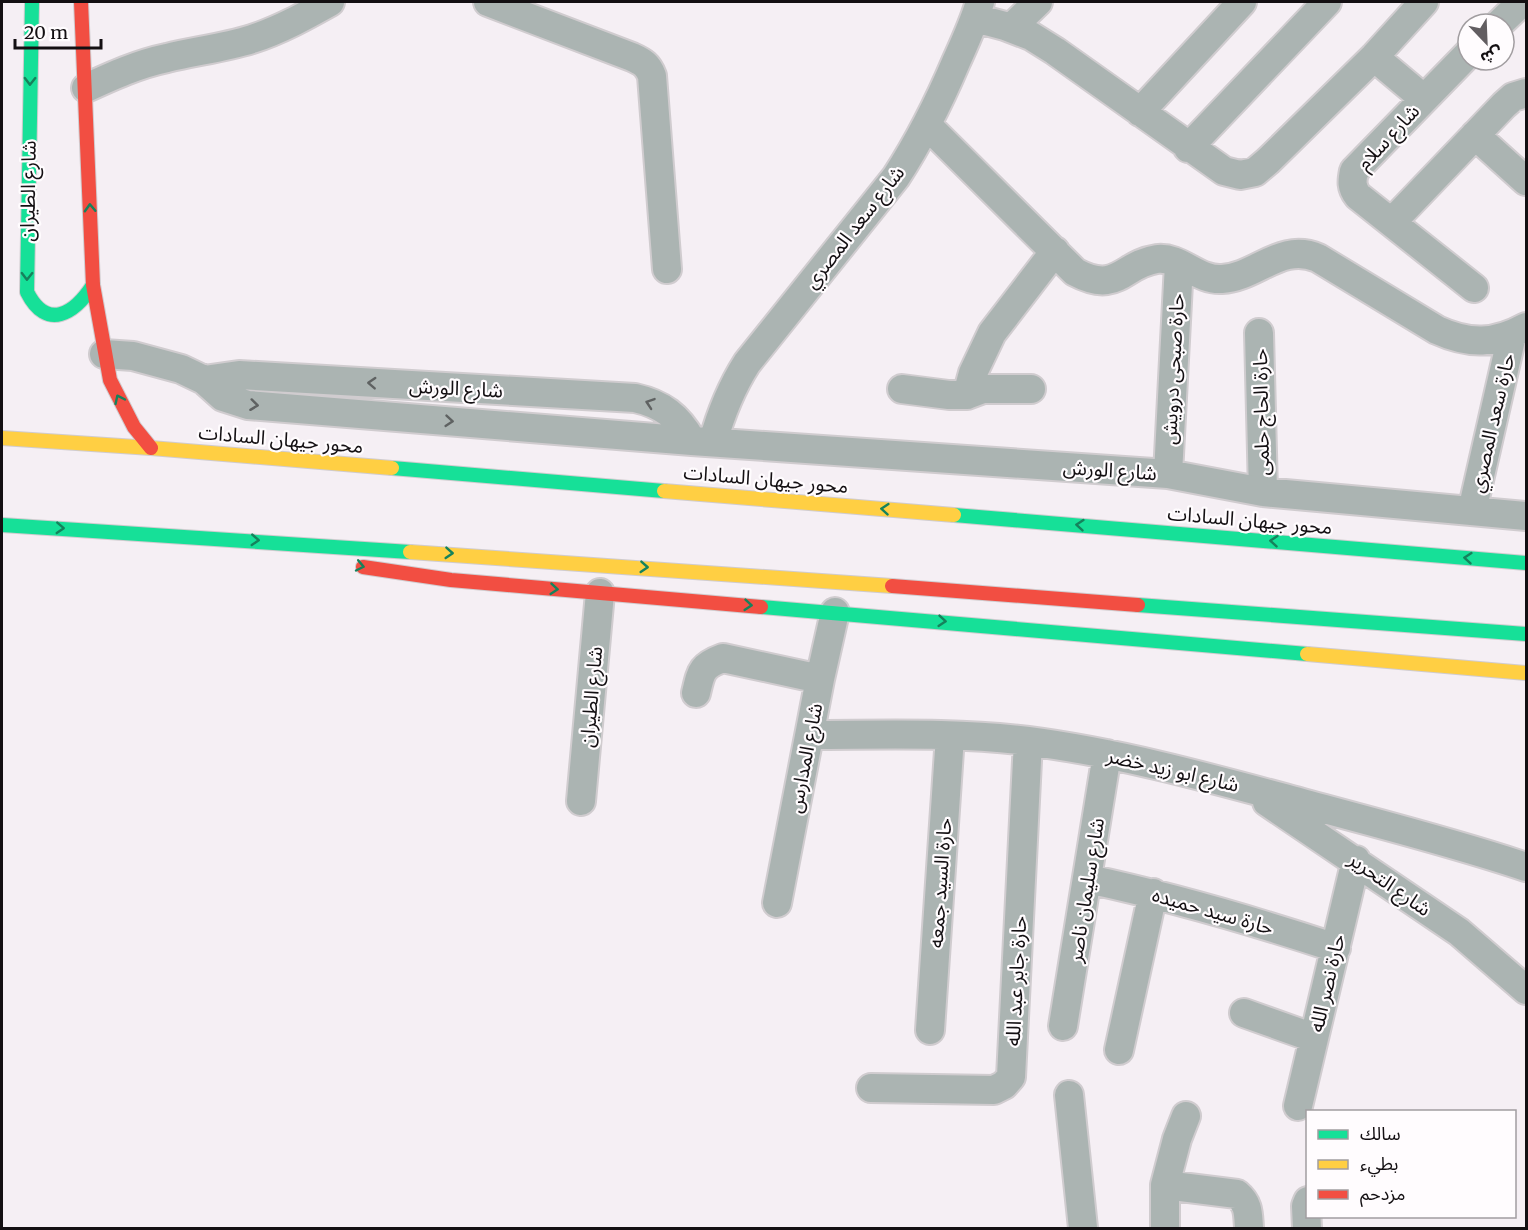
<svg xmlns="http://www.w3.org/2000/svg" width="1528" height="1230" font-family="Merriweather,'Noto Sans Arabic',serif">
  <style>
    .lines { fill: none; stroke-linecap: round; stroke-linejoin: round }
    .street-casing { stroke: #d0cccf; stroke-width: 32 }
    .fast-casing { stroke: #d0cccf; stroke-width: 16 }
    .slow-casing { stroke: #d0cccf; stroke-width: 16 }
    .jam-casing { stroke: #d0cccf; stroke-width: 16 }
    .street { stroke: #abb4b2; stroke-width: 28 }
    .fast { stroke: #16e098; stroke-width: 14 }
    .slow { stroke: #ffcf43; stroke-width: 14 }
    .jam { stroke: #f24e42; stroke-width: 14 }
    .oneway { stroke: #15825c }
    .oneway2 { stroke: #5f6262 }
    .labels { text-anchor: middle; stroke-width: 4.5; stroke-linejoin: round; paint-order: stroke }
    .street-label { font-size: 20px; fill: #130f12; stroke: #fffcfe }
  </style>
  <rect width="100%" height="100%" fill="#f5eff4"/>
  <g class="lines">
    <defs>
      <path id="street" d="M 488,2 L 632,57 C 643,62 648,65 652,76 L 667,269
        M 975,18 L 1005,26 L 1031,36 L 1055,51 L 1224,171 L 1240,175 L 1255,172 L 1268,161 L 1374,57 L 1424,2
        M 1499,24 L 1522,2
        M 1011,28 L 1038,2
        M 1468,54 L 1354,171 C 1352,181 1351,187 1358,196 L 1474,288
        M 1374,57 L 1423,98
        M 86,88 C 112,76 138,64 167,58 C 195,51 224,48 252,39 C 280,30 305,16 330,2
        M 1140,112 L 1242,2
        M 927,125 L 1075,272 C 1118,295 1122,264 1157,259 C 1180,256 1198,281 1222,279 C 1257,277 1281,242 1318,258 L 1437,330 C 1470,345 1495,344 1526,327
        M 1475,135 L 1526,181
        M 1188,148 L 1327,2
        M 1392,222 L 1504,105 L 1513,97 L 1526,93
        M 1259,333 L 1263,492
        M 104,354 L 133,356 L 181,369 L 204,380 L 223,397 L 248,405 L 692,441 L 1168,474 L 1263,492 L 1526,516
        M 204,380 L 239,375 L 635,398 C 662,404 678,416 692,441
        M 902,389 L 949,395 L 967,395 L 983,389 L 1031,389
        M 967,395 L 973,373 L 992,333 L 1055,251
        M 713,442 C 721,413 731,388 747,363 L 896,177 C 920,140 939,102 956,62 C 965,42 974,23 980,2
        M 1168,474 L 1179,264
        M 1472,511 L 1512,335
        M 696,693 C 701,672 701,666 723,658 L 820,679
        M 810,735 C 882,735 956,732 1028,741 C 1120,753 1210,778 1299,802 C 1375,823 1452,842 1526,867
        M 581,801 L 600,593
        M 1267,802 L 1459,932 L 1526,990
        M 1088,879 C 1172,897 1254,921 1336,948
        M 777,903 L 820,679 L 835,612
        M 1244,1013 L 1314,1038
        M 1063,1026 L 1107,754
        M 930,1030 L 950,736
        M 1119,1050 L 1153,893
        M 871,1088 L 994,1090 L 1004,1085 L 1011,1077 L 1028,741
        M 1069,1095 L 1083,1228
        M 1298,1106 L 1356,860
        M 1165,1185 L 1237,1194 C 1249,1204 1248,1214 1249,1228
        M 1165,1228 L 1165,1185 L 1177,1139 L 1186,1116
        M 1307,1228 L 1306,1206 L 1308,1201"/>
      <path id="fast" d="M 32,2 L 27,292 C 47,332 75,313 93,285
        M 392,468 L 664,491
        M 954,515 L 1526,563
        M 2,525 L 410,552
        M 1138,605 L 1526,634
        M 761,607 L 1307,654"/>
      <path id="slow" d="M 2,438 L 151,448 L 392,468
        M 664,491 L 954,515
        M 410,552 L 892,586
        M 1307,654 L 1526,673"/>
      <path id="jam" d="M 81,2 L 93,285 L 110,380 L 134,427 L 151,448
        M 363,567 L 451,580 L 761,607
        M 892,586 L 1138,605"/>
    </defs>
    <use href="#street" class="street-casing"/>
    <use href="#fast" class="fast-casing"/>
    <use href="#slow" class="slow-casing"/>
    <use href="#jam" class="jam-casing"/>
    <use href="#street" class="street"/>
    <use href="#fast" class="fast"/>
    <use href="#slow" class="slow"/>
    <use href="#jam" class="jam"/>
  </g>
  <defs><path id="oneway-chevron" d="M-2-3.5L2.5 0L-2 3.5" fill="none" stroke-width="1.6" stroke-linecap="round" stroke-linejoin="round" transform="scale(1.5)"/></defs>
  <g class="oneway">
    <use href="#oneway-chevron" transform="translate(30 81) rotate(91)"/>
    <use href="#oneway-chevron" transform="translate(90 208) rotate(-92)"/>
    <use href="#oneway-chevron" transform="translate(27 276) rotate(91)"/>
    <use href="#oneway-chevron" transform="translate(119 399) rotate(-115)"/>
    <use href="#oneway-chevron" transform="translate(885 509) rotate(-175)"/>
    <use href="#oneway-chevron" transform="translate(1080 525) rotate(-175)"/>
    <use href="#oneway-chevron" transform="translate(60 528) rotate(3)"/>
    <use href="#oneway-chevron" transform="translate(255 540) rotate(3)"/>
    <use href="#oneway-chevron" transform="translate(1274 541) rotate(-175)"/>
    <use href="#oneway-chevron" transform="translate(449 553) rotate(4)"/>
    <use href="#oneway-chevron" transform="translate(1468 558) rotate(-175)"/>
    <use href="#oneway-chevron" transform="translate(360 566) rotate(12)"/>
    <use href="#oneway-chevron" transform="translate(644 567) rotate(4)"/>
    <use href="#oneway-chevron" transform="translate(554 589) rotate(5)"/>
    <use href="#oneway-chevron" transform="translate(748 605) rotate(5)"/>
    <use href="#oneway-chevron" transform="translate(942 621) rotate(5)"/>
  </g>
  <g class="oneway2">
    <use href="#oneway-chevron" transform="translate(372 383) rotate(-177)"/>
    <use href="#oneway-chevron" transform="translate(650 403) rotate(-161)"/>
    <use href="#oneway-chevron" transform="translate(254 405) rotate(7)"/>
    <use href="#oneway-chevron" transform="translate(449 421) rotate(5)"/>
  </g>
  <g class="labels">
    <g class="street-label">
      <text transform="translate(1388 137) rotate(-47)" y="7">شارع سلام</text>
      <text transform="translate(28 191) rotate(-89)" y="7">شارع الطيران</text>
      <text transform="translate(854 227) rotate(-52)" y="7">شارع سعد المصري</text>
      <text transform="translate(1173 369) rotate(-87)" y="7">حارة صبحى درويش</text>
      <text transform="translate(456 388) rotate(3)" y="7">شارع الورش</text>
      <text transform="translate(1261 412) rotate(-91)" y="7">حارة الحاج حلمى</text>
      <text transform="translate(1492 423) rotate(-77)" y="7">حارة سعد المصري</text>
      <text transform="translate(281 439) rotate(5)" y="7">محور جيهان السادات</text>
      <text transform="translate(1110 470) rotate(4)" y="7">شارع الورش</text>
      <text transform="translate(766 479) rotate(5)" y="7">محور جيهان السادات</text>
      <text transform="translate(1250 520) rotate(5)" y="7">محور جيهان السادات</text>
      <text transform="translate(591 697) rotate(-85)" y="7">شارع الطيران</text>
      <text transform="translate(805 758) rotate(-79)" y="7">شارع المدارس</text>
      <text transform="translate(1173 770) rotate(13)" y="7">شارع ابو زيد خضر</text>
      <text transform="translate(940 883) rotate(-86)" y="7">حارة السيد جمعه</text>
      <text transform="translate(1390 884) rotate(35)" y="7">شارع التحرير</text>
      <text transform="translate(1086 890) rotate(-81)" y="7">شارع سليمان ناصر</text>
      <text transform="translate(1213 911) rotate(16)" y="7">حارة سيد حميده</text>
      <text transform="translate(1016 981) rotate(-87)" y="7">حارة جابر عبد الله</text>
      <text transform="translate(1327 983) rotate(-77)" y="7">حارة نصر الله</text>
    </g>
  </g>
  <rect width="1528" height="1230" fill="none" stroke="#130f12" stroke-width="6"/>
  <rect x="1306" y="1110" width="210" height="108" fill="#fffcfe" stroke="#a19da0" stroke-width="1.5"/>
  <rect x="1318" y="1130" width="30" height="9" fill="#16e098" stroke="#a19da0" stroke-width="1.5"/>
  <text x="1360" y="1140" font-size="18" fill="#130f12">سالك</text>
  <rect x="1318" y="1160" width="30" height="9" fill="#ffcf43" stroke="#a19da0" stroke-width="1.5"/>
  <text x="1360" y="1170" font-size="18" fill="#130f12">بطيء</text>
  <rect x="1318" y="1190" width="30" height="9" fill="#f24e42" stroke="#a19da0" stroke-width="1.5"/>
  <text x="1360" y="1200" font-size="18" fill="#130f12">مزدحم</text>
  <g transform="translate(1486 42) rotate(157)"><circle r="28" fill="#fffcfe" stroke="#a19da0" stroke-width="1.5"/>
  <path d="M0-4.5L10 22L0 15L-10 22Z" fill="#625d61"/>
  <text y="-9" font-size="16" font-weight="bold" text-anchor="middle" fill="#130f12">ش</text>
  </g>
  <path d="M15 39v9h86v-9" fill="none" stroke="#130f12" stroke-width="3"/>
  <text x="24" y="39" font-size="18" fill="#130f12" stroke="#fffcfe" stroke-width="4.5" paint-order="stroke">20 m</text>
</svg>
